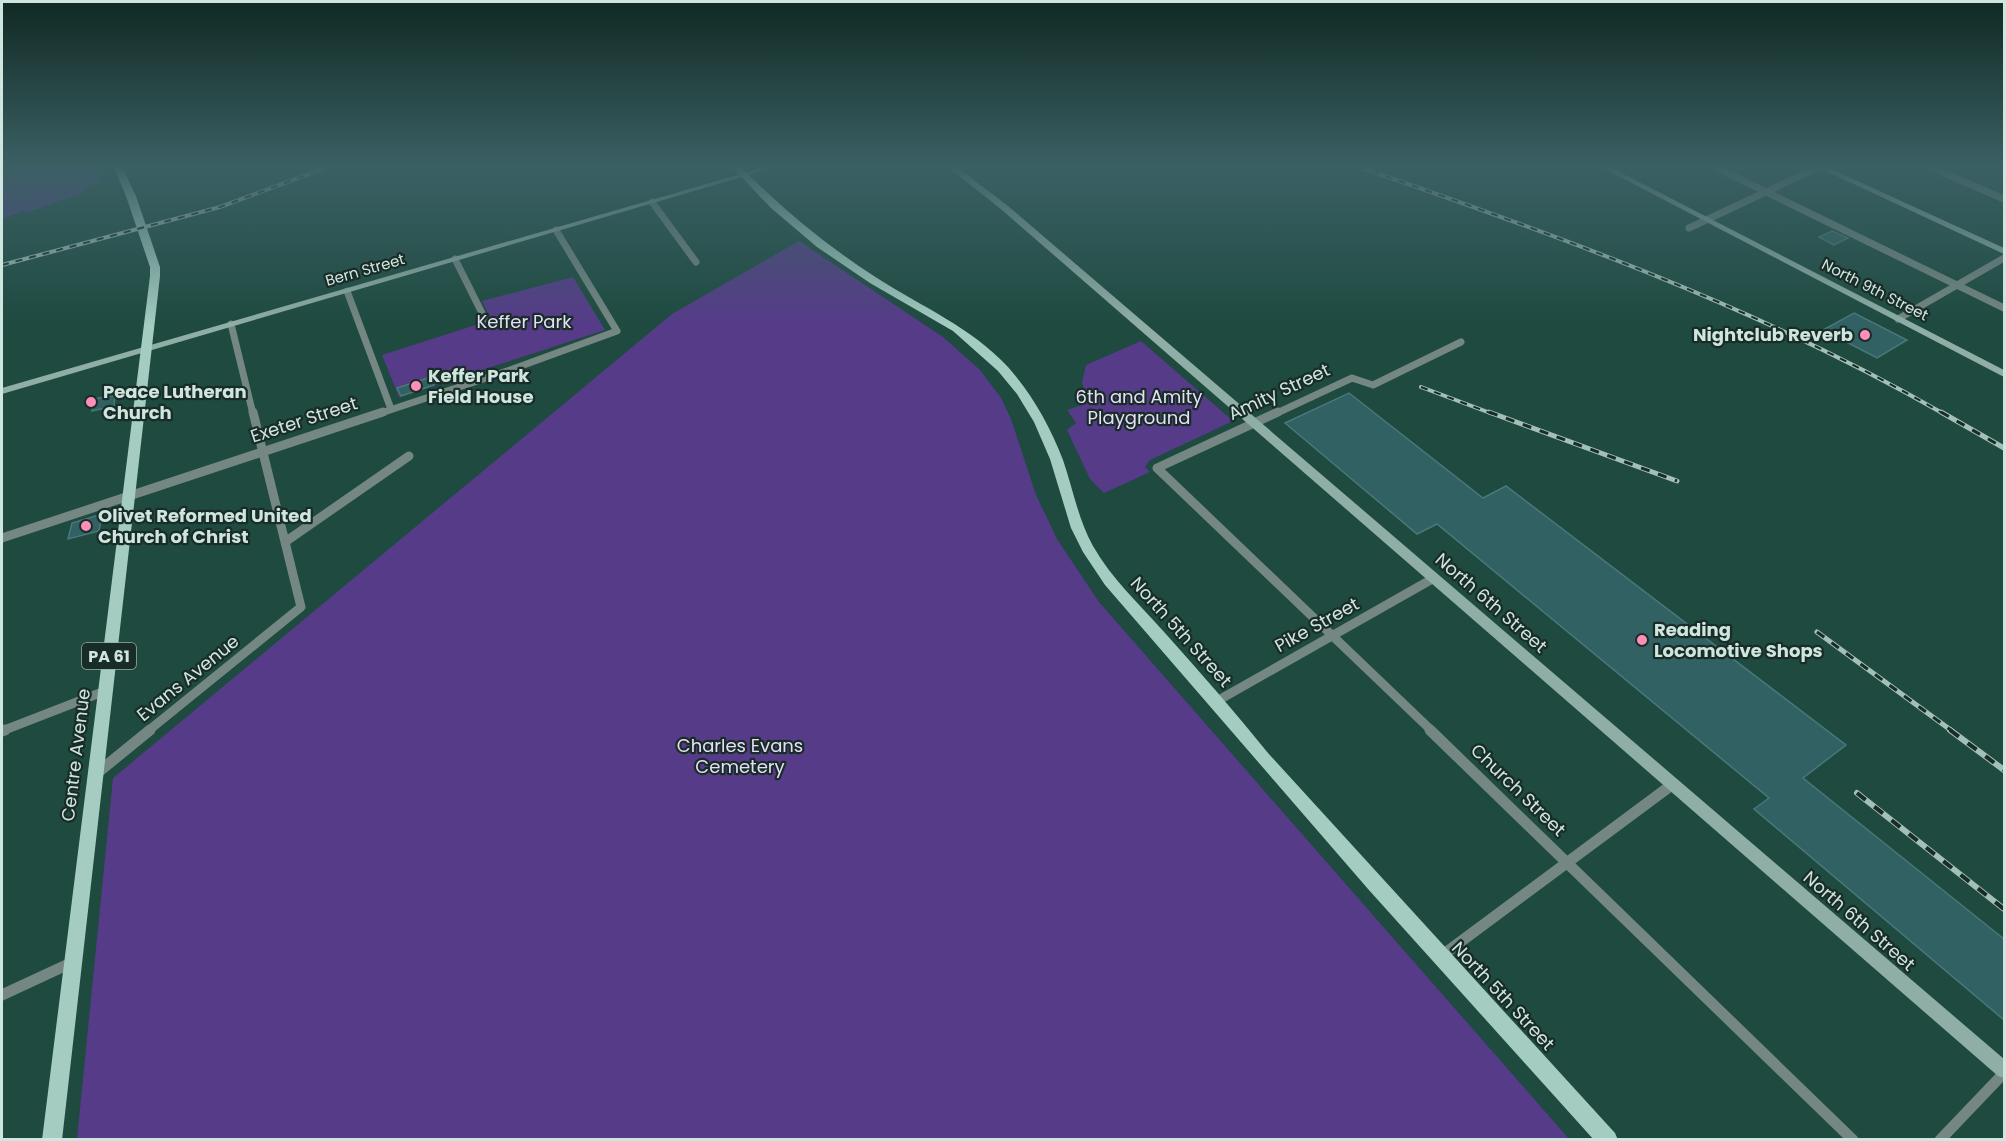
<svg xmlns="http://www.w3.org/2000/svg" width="2006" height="1141" font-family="Poppins,sans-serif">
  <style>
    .green { fill: #563b89 }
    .building { fill: #316162; stroke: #487879; stroke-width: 1.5 }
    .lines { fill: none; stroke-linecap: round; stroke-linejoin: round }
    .street-far2 { stroke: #748782; stroke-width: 7 }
    .street-far1 { stroke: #748782; stroke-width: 9 }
    .street { stroke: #748782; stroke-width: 11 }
    .secondary { fill: #8faea5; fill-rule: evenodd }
    .primary { fill: #a4ccc1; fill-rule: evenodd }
    .rail-far2-casing { stroke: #a3c0b8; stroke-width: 4 }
    .rail-far1-casing { stroke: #a3c0b8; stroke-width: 5 }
    .rail-casing { stroke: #a3c0b8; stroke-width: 6 }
    .rail-far2 { stroke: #192c27; stroke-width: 2; stroke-dasharray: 7; stroke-linecap: butt }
    .rail-far1 { stroke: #192c27; stroke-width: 3; stroke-dasharray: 9; stroke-linecap: butt }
    .rail { stroke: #192c27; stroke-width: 4; stroke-dasharray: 11; stroke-linecap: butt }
    .poi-dot { fill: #ff8eb9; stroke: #192c27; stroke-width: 2 }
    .labels { text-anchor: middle; stroke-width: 4.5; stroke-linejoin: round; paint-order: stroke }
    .far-street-label { font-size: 15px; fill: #cfe6df; stroke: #192c27 }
    .shield { fill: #192c27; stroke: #98aea8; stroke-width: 1.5 }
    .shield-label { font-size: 16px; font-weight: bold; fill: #cfe6df }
    .park-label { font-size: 18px; fill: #e4def6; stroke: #192c27 }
    .poi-label { font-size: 18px; font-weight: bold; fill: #cfe6df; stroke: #192c27; text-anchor: start }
    .street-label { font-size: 18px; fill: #cfe6df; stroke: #192c27 }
  </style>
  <rect width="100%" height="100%" fill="#1e4a40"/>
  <path class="green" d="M 2,167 L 97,167 L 102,182 L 83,189 L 85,192 L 26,213 L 23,211 L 2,219 Z
    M 799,241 L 943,337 L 980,370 L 1001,398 L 1011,419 L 1036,495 L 1057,539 L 1099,602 L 1569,1139 L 77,1139 L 113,778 L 672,314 Z
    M 573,277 L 605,330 L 399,397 L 382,355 L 491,320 L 482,301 Z
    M 1141,341 L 1233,421 L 1150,460 L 1145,467 L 1150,472 L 1104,493 L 1090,479 L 1067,430 L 1076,423 L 1067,410 L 1088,403 L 1082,382 L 1086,365 Z"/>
  <path class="building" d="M 1832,231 L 1848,238 L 1834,245 L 1819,237 Z
    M 1854,313 L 1907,340 L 1877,358 L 1823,330 Z
    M 431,377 L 434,385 L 401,396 L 397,388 Z
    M 1349,393 L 1483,498 L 1506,486 L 1846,745 L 1803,778 L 2004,939 L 2004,1020 L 1754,809 L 1769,798 L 1437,524 L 1417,534 L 1285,423 Z
    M 109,396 L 115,396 L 114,406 L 92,411 L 94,399 Z
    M 102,514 L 99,531 L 68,539 L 72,523 Z"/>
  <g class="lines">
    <path class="street-far2" d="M 1715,167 L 2004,308
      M 1930,167 L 2004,199
      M 652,202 L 696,262
      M 1689,228 L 1819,167
      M 455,259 L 485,319
      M 347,291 L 391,409
      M 1898,319 L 2004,258
      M 231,324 L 253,414
      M 378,414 L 510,370 L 617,331 L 556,230
      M 1275,414 L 1352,378 L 1373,385 L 1461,342"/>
    <path class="street-far1" d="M 1278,412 L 1157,468 L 1432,731
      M 2,538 L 383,412
      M 285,542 L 409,456
      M 1217,701 L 1434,578
      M 2,731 L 105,691
      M 148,731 L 301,607 L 253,412"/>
    <path class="street" d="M 1430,730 L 1853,1140
      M 2,731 L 5,730
      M 96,774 L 150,730
      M 1440,957 L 1673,784
      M 2,995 L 73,962
      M 1940,1140 L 2004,1073"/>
    <path class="secondary" d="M 765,167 L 776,167 L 2,394 L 2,388 Z
      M 948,167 L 957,167 L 1008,206 L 2004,1059 L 2004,1078 L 1998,1076 L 1002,210 Z
      M 1601,167 L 1610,167 L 2004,370 L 2004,377 Z
      M 1817,167 L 1827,167 L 2004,248 L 2004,254 Z"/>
    <path class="primary" d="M 114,167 L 122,167 L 136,196 L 160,267 L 160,276 L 62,1140 L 42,1140 L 150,276 L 150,267 L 126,196 Z
      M 732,167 L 741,167 C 782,209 827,246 877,278 C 922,307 971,327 1008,367 C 1032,394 1050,426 1063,460 C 1073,489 1078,519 1093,546 C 1111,578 1140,605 1165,633 C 1200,672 1235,712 1268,753 L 1615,1133 L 1618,1140 L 1594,1140 L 1368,889 L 1105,585 L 1083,552 L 1071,528 L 1050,459 L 1034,422 L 1017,394 L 998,371 L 953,331 L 870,283 L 817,247 L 771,208 Z"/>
    <defs>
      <path id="rail-far2" d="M 1359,167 C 1559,236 1760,308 1944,414
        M 2,265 L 220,207 L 328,167
        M 1421,387 L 1493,414"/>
      <path id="rail-far1" d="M 1489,412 L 1677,481
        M 1941,412 L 2004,448
        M 1817,632 L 1952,731"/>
      <path id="rail" d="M 1950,730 L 2004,770
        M 1857,793 L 2004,909"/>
    </defs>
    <use href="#rail-far2" class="rail-far2-casing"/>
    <use href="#rail-far1" class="rail-far1-casing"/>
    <use href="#rail" class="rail-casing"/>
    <use href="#rail-far2" class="rail-far2"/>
    <use href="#rail-far1" class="rail-far1"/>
    <use href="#rail" class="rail"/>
  </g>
  <linearGradient id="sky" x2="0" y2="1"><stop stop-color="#102923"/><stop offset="0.51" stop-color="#3b6064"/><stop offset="1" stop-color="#3b6064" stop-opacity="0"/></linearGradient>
  <rect width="2006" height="326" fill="url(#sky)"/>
  <g class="poi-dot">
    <circle cx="1865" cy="335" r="6"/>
    <circle cx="416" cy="386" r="6"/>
    <circle cx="91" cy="402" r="6"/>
    <circle cx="86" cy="526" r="6"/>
    <circle cx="1642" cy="640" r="6"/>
  </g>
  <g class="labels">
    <g class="far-street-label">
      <text transform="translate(365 270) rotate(-16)" y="5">Bern Street</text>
      <text transform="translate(1875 290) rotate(27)" y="5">North 9th Street</text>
    </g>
    <rect class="shield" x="82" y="643" width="54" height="26" rx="4.5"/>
    <g class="shield-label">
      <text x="109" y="662">PA 61</text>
    </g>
    <g class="park-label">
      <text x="524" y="328">Keffer Park</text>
      <text x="1139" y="403">6th and Amity<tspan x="1139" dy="21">Playground</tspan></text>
      <text x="740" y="752">Charles Evans<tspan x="740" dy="21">Cemetery</tspan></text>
    </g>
    <g class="poi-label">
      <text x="1853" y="341" text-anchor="end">Nightclub Reverb</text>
      <text x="428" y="382">Keffer Park<tspan x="428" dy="21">Field House</tspan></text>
      <text x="103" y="398">Peace Lutheran<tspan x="103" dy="21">Church</tspan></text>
      <text x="98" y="522">Olivet Reformed United<tspan x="98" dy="21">Church of Christ</tspan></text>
      <text x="1654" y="636">Reading<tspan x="1654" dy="21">Locomotive Shops</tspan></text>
    </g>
    <g class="street-label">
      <text transform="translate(1279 392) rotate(-25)" y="6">Amity Street</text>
      <text transform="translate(304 420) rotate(-18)" y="6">Exeter Street</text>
      <text transform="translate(1491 603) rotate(41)" y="6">North 6th Street</text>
      <text transform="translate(1317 625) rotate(-29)" y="6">Pike Street</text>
      <text transform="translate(1181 632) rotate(48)" y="6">North 5th Street</text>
      <text transform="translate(188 678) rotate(-39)" y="6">Evans Avenue</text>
      <text transform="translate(76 755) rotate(-83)" y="6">Centre Avenue</text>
      <text transform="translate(1518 790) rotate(44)" y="6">Church Street</text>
      <text transform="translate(1859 921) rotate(41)" y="6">North 6th Street</text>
      <text transform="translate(1503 996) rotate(47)" y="6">North 5th Street</text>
    </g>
  </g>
  <rect width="2006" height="1141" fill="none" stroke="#cfe6df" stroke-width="6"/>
</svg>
